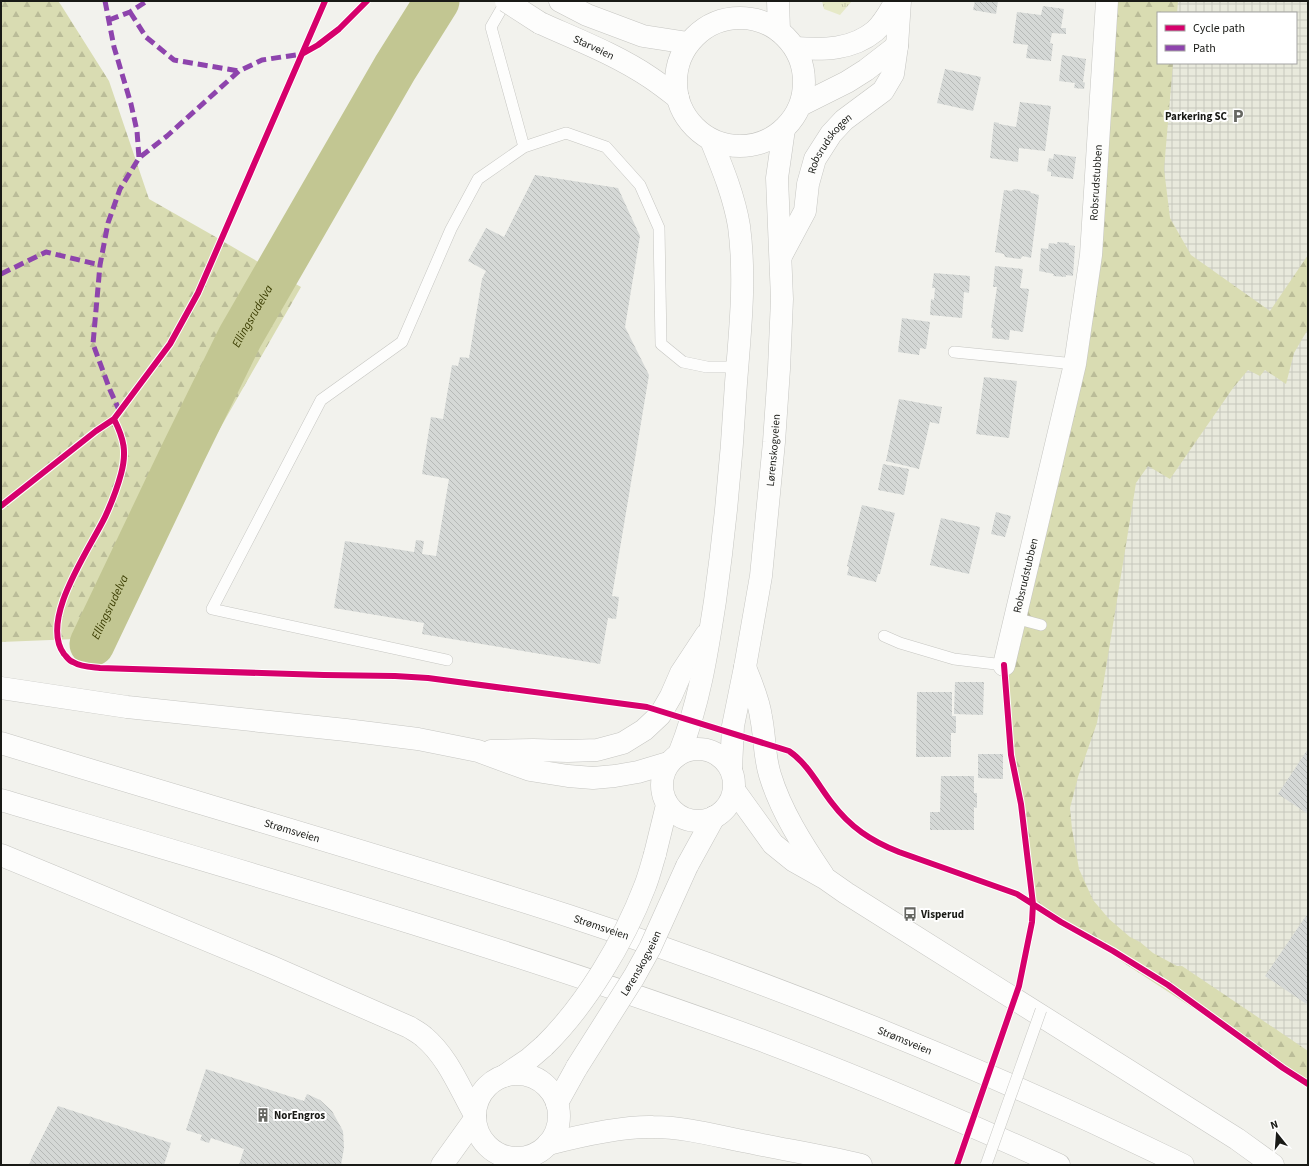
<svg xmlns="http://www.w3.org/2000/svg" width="1309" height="1166" font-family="'Source Sans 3',sans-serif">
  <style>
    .industrial { fill: url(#industrial-grid); fill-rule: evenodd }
    .grass { fill: url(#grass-tufts) }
    .forest { fill: url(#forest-firs) }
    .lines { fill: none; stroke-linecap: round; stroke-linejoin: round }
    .river { stroke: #c2c692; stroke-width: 45 }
    .building { fill: url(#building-back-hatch) }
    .lane-casing { stroke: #c6c6c2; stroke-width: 12 }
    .street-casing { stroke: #c6c6c2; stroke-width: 23 }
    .secondary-casing { stroke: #c6c6c2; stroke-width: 23 }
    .highway-casing { stroke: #c6c6c2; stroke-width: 23 }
    .lane { stroke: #fdfdfc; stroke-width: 11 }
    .street { stroke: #fdfdfc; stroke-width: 22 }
    .secondary { stroke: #fdfdfc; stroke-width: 22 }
    .highway { stroke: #fdfdfc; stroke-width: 22 }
    .lane-bridge-casing { stroke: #c6c6c2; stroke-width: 12; stroke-linecap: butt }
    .secondary-bridge-casing { stroke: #c6c6c2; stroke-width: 23; stroke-linecap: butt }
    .highway-bridge-casing { stroke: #c6c6c2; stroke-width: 23; stroke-linecap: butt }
    .lane-bridge { stroke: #fdfdfc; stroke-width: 11 }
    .secondary-bridge { stroke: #fdfdfc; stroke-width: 22 }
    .highway-bridge { stroke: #fdfdfc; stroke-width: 22 }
    .quiet { stroke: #8e44ad; stroke-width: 5; stroke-dasharray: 10 5; stroke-linecap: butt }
    .cycleway-casing { stroke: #fff; stroke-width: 8 }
    .cycleway { stroke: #d6006c; stroke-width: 6 }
    .labels { text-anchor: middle; stroke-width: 4; stroke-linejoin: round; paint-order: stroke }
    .street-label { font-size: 11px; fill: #191a16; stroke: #fff }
    .poi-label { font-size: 11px; font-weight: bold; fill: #191a16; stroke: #fff; text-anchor: start }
    .water-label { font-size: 12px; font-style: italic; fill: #3a3c01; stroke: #fff }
  </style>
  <defs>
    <pattern id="industrial-grid" width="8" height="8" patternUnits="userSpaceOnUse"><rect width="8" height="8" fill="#e8e9dc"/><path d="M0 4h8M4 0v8" fill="none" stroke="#c6c7bc"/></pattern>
    <pattern id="grass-tufts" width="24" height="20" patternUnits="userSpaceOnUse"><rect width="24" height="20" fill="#e6e9c7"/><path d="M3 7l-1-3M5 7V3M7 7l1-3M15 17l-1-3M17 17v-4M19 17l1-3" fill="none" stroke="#c5c7aa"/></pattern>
    <pattern id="forest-firs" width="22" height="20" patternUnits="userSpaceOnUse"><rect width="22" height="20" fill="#d9dcb2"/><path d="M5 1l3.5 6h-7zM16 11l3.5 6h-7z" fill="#babc98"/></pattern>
    <pattern id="building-back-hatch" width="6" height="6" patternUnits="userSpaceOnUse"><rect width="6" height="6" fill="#d5d8d6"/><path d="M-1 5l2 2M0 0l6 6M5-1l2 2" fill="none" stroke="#b6b9b7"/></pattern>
  </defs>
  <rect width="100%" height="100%" fill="#f2f2ed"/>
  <path class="industrial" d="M 1106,1 L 1308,1 L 1308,1075 L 1039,897 L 1083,256 ZM 1158,13 L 1296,13 L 1296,63 L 1158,63 Z"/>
  <path class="grass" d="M 822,1 L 852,1 L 840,15 L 824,9 Z"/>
  <path class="forest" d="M 1,1 L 58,1 L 61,5 L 109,81 L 149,199 L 214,236 L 301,287 L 100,638 L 1,642 Z
    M 1107,1 L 1178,1 L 1177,13 L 1158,13 L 1158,63 L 1173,63 L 1164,169 L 1170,218 L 1191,255 L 1270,311 L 1308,255 L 1308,329 L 1294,353 L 1286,384 L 1265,370 L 1260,376 L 1248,370 L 1233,388 L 1170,479 L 1148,466 L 1136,483 L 1097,723 L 1078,777 L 1070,808 L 1072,829 L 1079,869 L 1093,900 L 1109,919 L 1130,937 L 1140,942 L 1153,953 L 1177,966 L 1182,966 L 1308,1051 L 1308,1083 L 1124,963 L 1035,900 L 1011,760 L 1004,665 L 1087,252 Z"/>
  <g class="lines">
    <path class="river" id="s1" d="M 92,644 L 183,453 L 240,337 L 395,68 L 437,1"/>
  </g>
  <path class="building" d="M 975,1 L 998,1 L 996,14 L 973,10 Z
    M 1043,6 L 1064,9 L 1061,28 L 1066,28 L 1066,34 L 1052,33 L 1050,43 L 1053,44 L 1051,61 L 1026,58 L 1028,45 L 1013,43 L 1017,12 L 1041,15 Z
    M 1062,55 L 1086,59 L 1083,82 L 1085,83 L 1084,89 L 1074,88 L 1075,83 L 1059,81 Z
    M 945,69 L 981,77 L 973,111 L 937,103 Z
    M 1020,102 L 1051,106 L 1045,151 L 1019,148 L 1018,162 L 990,158 L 994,122 L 999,123 L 999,124 L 1016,127 Z
    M 1054,154 L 1076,157 L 1073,179 L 1051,176 L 1051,172 L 1047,171 L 1049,158 L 1053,159 Z
    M 535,175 L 618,188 L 640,236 L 625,327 L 649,375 L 612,596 L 619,597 L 616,619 L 608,618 L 600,664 L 422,634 L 424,623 L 334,608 L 345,541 L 414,552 L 416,540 L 424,541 L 422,554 L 436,556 L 449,479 L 422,474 L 431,417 L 443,419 L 452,365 L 458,366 L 460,357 L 469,358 L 482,279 L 486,271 L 468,261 L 486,228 L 504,237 Z
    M 1014,189 L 1030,191 L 1031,193 L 1039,195 L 1031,258 L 1023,256 L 1020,259 L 1005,257 L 1004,254 L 995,252 L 1004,190 L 1012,191 Z
    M 1057,242 L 1069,243 L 1069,245 L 1075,246 L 1073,276 L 1066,275 L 1066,277 L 1053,276 L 1054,274 L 1039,271 L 1041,248 L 1048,249 L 1049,243 L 1057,244 Z
    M 995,266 L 1023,269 L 1020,288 L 1029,289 L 1023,332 L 1010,330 L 1009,340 L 992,338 L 993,328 L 991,328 L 997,287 L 993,287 Z
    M 934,273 L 970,276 L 969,293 L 964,292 L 962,318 L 930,315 L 931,299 L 934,300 L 935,288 L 932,288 Z
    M 902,318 L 930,322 L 926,349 L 920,348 L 919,355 L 898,352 Z
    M 984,377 L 1017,381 L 1009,438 L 976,434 Z
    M 899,399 L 942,407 L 939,424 L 930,422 L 919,469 L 886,461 Z
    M 883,464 L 909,469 L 904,495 L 878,490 Z
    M 862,505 L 895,513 L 880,574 L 878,574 L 876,582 L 847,575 L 849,567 L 847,566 Z
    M 996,512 L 1011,516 L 1005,537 L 991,534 Z
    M 941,518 L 980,527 L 969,574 L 930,565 Z
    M 955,682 L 984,682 L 983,715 L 954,714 Z
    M 917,692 L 952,692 L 952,716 L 956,716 L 956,733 L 951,733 L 951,757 L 916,757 Z
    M 1308,749 L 1308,814 L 1278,794 Z
    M 978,754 L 1003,754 L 1003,779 L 978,778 Z
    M 941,776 L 974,776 L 974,793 L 977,793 L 977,808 L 974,807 L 974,830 L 930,830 L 930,812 L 940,812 Z
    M 1308,913 L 1308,1005 L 1265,976 Z
    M 206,1069 L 304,1101 L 307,1094 L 320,1100 L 332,1111 L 343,1131 L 344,1148 L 341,1165 L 239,1165 L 244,1149 L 211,1138 L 209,1143 L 200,1140 L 202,1135 L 186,1130 Z
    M 58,1106 L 171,1143 L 164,1165 L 29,1165 L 32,1157 Z"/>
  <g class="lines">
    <defs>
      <path id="lane" d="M 506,1 L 491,27 L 524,147
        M 954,352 L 1075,364
        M 1015,618 L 1041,625
        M 884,636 L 900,643 L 954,659 L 1004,665
        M 447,660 L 212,609 L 321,400 L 402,342 L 451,229 L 478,179 L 524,147 L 566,133 L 606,147 L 640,185 L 659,228 L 661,344 L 683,362 L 707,367 L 737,367"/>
      <g id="street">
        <path d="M 795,48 C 824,50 852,50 875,31 C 884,23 890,11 896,1"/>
        <path d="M 801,105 L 847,82 L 866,70 L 897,46"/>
        <path id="s2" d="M 781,256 L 805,211 L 808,184 L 815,159 L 831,134 L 844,120 L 883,91 L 893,74 L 897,46 L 900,1"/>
        <path id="s3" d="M 1004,665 L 1075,364 L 1091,255 L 1107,1"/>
      </g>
      <g id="secondary">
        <path d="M 560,1 L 587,15 L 643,36 L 688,43"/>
        <path id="s4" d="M 540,23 C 578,40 617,55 651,78 C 660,84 669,91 678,98"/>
      </g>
      <g id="highway">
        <path d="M 778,1 L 779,31"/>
        <circle cx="740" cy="82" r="64"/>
        <path d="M 745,667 C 751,683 759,700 761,717 C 765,736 764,756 770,775 C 781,811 802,844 823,875"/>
        <path d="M 1,688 L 127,707 L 346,730 L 418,739 L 478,751 L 530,770 L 568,776 L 593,778 L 615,776 L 638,772 L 668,763"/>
        <path id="s5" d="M 1,743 C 190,801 381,855 569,916 C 779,985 984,1068 1183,1165"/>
        <circle cx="698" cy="785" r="36"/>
        <path d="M 491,751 L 533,750 L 568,751 L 597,750 L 623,743 L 644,730 L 660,715 L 671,696 L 681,673 L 706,635"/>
        <path d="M 679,754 C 699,705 707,653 715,601 C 725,529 732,456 736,383 C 740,331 746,279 739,226 C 734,196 722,167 711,140"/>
        <path id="s6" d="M 731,769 L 733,726 L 745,667 L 761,576 L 774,442 L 779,369 L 782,299 L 777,178 L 784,129"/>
        <path d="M 734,790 L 773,844 L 794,861 L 826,879 L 846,893 L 1237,1139 L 1273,1165"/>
        <path d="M 1,800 C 255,875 509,948 758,1039 C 860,1077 960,1120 1059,1165"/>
        <path d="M 655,854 L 667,805"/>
        <path d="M 1,855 L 272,967 L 409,1027 C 414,1030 420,1033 424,1037 C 448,1057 460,1089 475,1115"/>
        <path d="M 687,866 L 714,817"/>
        <circle cx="517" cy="1116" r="42"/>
        <path d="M 504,1076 L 529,1059 L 544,1046"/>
        <path d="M 557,1103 L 577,1067"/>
        <path d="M 548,1144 C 579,1136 621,1126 653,1127 C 685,1127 717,1136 748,1142 C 786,1150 824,1156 861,1165"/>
        <path d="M 442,1165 L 475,1119"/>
      </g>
    </defs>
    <use href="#lane" class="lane-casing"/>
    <use href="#street" class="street-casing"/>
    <use href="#secondary" class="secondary-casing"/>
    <use href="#highway" class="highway-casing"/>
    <use href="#lane" class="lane"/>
    <use href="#street" class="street"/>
    <use href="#secondary" class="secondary"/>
    <use href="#highway" class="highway"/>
    <defs>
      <path id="lane-bridge" d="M 986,1165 L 1041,1010"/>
      <path id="secondary-bridge" d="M 506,1 L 540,23"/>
      <g id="highway-bridge">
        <path d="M 544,1046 C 586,1005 624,941 645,886 C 649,876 652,864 655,854"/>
        <path id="s7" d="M 577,1067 L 634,977 L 650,948 L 687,866"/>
      </g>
    </defs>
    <use href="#lane-bridge" class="lane-bridge-casing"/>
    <use href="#secondary-bridge" class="secondary-bridge-casing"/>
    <use href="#highway-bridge" class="highway-bridge-casing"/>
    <use href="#lane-bridge" class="lane-bridge"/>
    <use href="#secondary-bridge" class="secondary-bridge"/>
    <use href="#highway-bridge" class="highway-bridge"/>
    <path class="quiet" d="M 105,1 L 114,47 L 131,104 L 137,131 L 139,158
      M 130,12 L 146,37 L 174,60 L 239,71
      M 109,20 L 130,12 L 147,1
      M 1,274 L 46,252 L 100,265
      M 120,412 L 110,390 L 93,344 L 100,265 L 108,223 L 120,189 L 139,158 L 167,136 L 239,71 L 262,60 L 302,54"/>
    <defs>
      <path id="cycleway" d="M 302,54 L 318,45 L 339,29 L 367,1
        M 114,419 C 124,439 127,452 121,474 C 117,489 111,504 105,517 C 89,550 39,620 64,654 C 67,657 69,661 73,662 C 81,667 91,667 100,668 L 324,675 L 395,676 L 428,678 L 647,707 L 789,751 C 808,764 818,785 832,803 C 850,827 871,841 899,852 L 1017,894 L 1061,922 L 1113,951 L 1168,985 L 1283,1068 L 1308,1084
        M 1,506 L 96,431 L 114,419 L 170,344 L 198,293 L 325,1
        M 957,1165 L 1019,986 L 1032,922 L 1033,904 L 1021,804 L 1011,755 L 1004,665"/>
    </defs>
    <use href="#cycleway" class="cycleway-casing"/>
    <use href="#cycleway" class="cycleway"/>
  </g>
  <defs>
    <symbol id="parking-bare" viewBox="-9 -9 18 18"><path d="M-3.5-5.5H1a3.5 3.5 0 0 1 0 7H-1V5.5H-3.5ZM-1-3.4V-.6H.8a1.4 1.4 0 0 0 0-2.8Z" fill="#656661" stroke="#fff" stroke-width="2.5" paint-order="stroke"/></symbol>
    <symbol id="bus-bare" viewBox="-9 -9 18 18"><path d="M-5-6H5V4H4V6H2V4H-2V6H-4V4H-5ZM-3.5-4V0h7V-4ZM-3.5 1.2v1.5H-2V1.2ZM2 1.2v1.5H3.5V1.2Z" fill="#656661" stroke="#fff" stroke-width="2.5" paint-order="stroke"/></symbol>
    <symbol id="building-bare" viewBox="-9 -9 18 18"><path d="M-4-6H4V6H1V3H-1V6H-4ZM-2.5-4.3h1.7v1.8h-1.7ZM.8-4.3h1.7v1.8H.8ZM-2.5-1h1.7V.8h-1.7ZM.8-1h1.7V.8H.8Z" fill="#656661" stroke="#fff" stroke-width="2.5" paint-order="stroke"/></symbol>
  </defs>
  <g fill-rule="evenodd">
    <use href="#parking-bare" x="1228" y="106" width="20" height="20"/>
    <use href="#bus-bare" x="900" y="904" width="20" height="20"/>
    <use href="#building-bare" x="253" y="1105" width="20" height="20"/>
  </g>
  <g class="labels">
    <g class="street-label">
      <text dy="4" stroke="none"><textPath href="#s4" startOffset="59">Starveien</textPath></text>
      <text dy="4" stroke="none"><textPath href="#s2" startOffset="125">Robsrudskogen</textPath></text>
      <text dy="4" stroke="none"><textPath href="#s3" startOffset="492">Robsrudstubben</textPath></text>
      <text dy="4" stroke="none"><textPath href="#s6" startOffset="322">Lørenskogveien</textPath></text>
      <text dy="4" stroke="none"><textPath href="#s3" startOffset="92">Robsrudstubben</textPath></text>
      <text dy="4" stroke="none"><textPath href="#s5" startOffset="304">Strømsveien</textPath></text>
      <text dy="4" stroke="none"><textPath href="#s5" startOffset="628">Strømsveien</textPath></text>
      <text dy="4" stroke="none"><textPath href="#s7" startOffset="122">Lørenskogveien</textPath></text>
      <text dy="4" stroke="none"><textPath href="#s5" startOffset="952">Strømsveien</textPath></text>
    </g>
    <g class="poi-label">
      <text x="1227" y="120" text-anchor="end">Parkering SC</text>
      <text x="921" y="918">Visperud</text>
      <text x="274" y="1119">NorEngros</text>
    </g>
    <g class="water-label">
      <text dy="4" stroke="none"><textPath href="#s1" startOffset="365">Ellingsrudelva</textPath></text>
      <text dy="4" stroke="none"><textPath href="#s1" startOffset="41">Ellingsrudelva</textPath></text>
    </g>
  </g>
  <rect width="1309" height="1166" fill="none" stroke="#191a16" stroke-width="4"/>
  <rect x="1157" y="12" width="140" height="52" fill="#ffffff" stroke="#a3a3a2"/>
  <rect x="1165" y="25" width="20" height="6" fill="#d6006c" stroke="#a3a3a2"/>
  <text x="1193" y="32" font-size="12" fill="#191a16">Cycle path</text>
  <rect x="1165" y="45" width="20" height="6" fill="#8e44ad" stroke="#a3a3a2"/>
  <text x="1193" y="52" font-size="12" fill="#191a16">Path</text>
  <g transform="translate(1277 1134) rotate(343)" stroke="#ffffff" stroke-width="3" paint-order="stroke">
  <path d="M0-3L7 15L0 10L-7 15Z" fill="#191a16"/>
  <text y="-6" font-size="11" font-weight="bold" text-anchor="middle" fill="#191a16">N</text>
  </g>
</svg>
